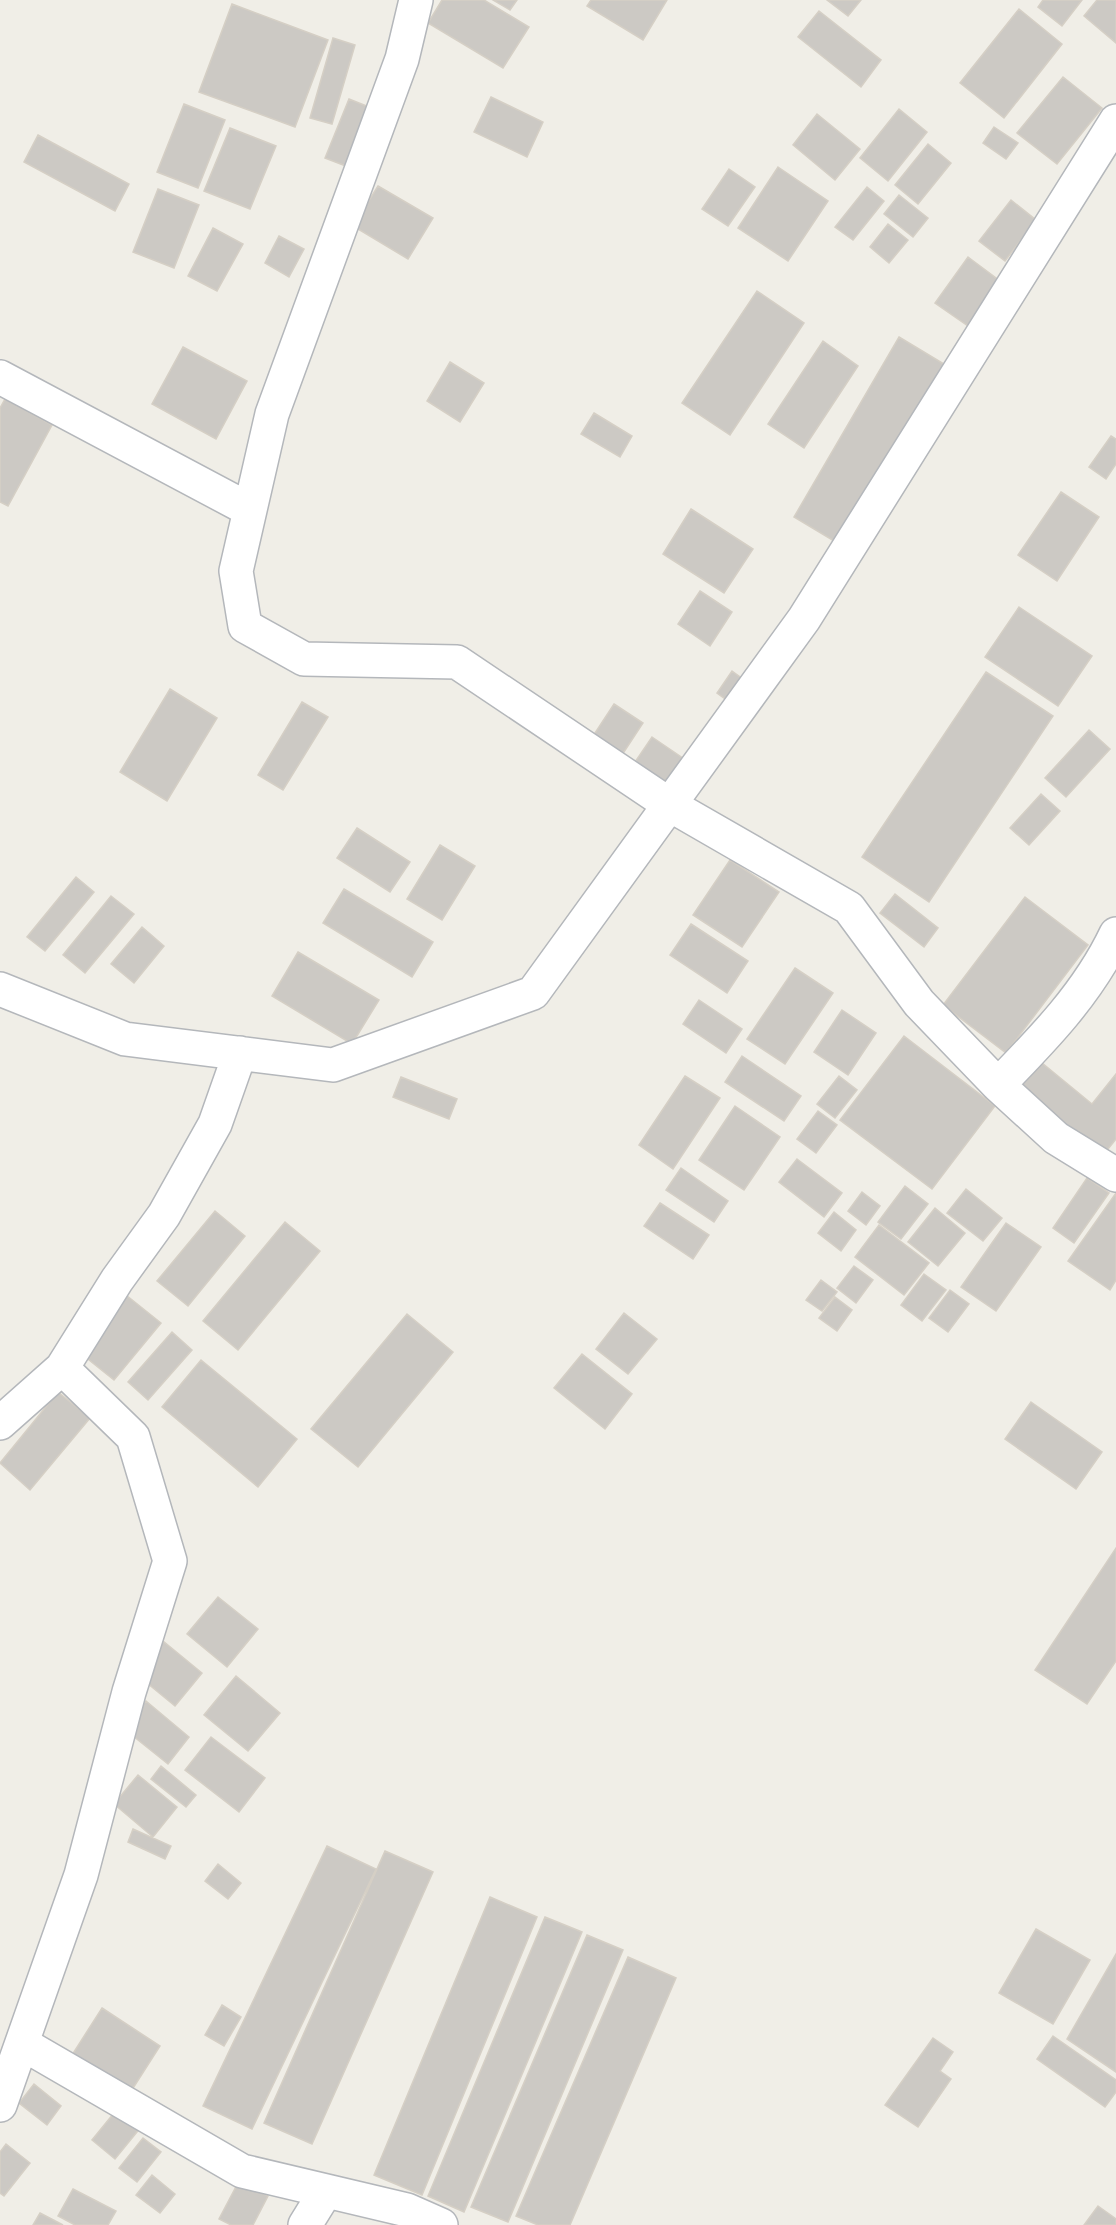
<svg xmlns="http://www.w3.org/2000/svg" width="1116" height="2225" font-family="Figtree,sans-serif">
  <style>
    .building { fill: #ccc9c4; stroke: #d5cfc5; stroke-width: 1.5 }
    .lines { fill: none; stroke-linecap: round; stroke-linejoin: round }
    .minor-casing { stroke: #b4b7bb; stroke-width: 36 }
    .minor { stroke: #fff; stroke-width: 33 }
  </style>
  <rect width="100%" height="100%" fill="#f0eee7"/>
  <path class="building" d="M 442,0 L 484,0 L 529,27 L 503,68 L 428,23 Z
    M 493,0 L 517,0 L 510,10 Z
    M 591,0 L 667,0 L 643,40 L 587,6 Z
    M 827,0 L 861,0 L 848,16 Z
    M 1043,0 L 1082,0 L 1062,26 L 1038,7 Z
    M 1097,0 L 1116,0 L 1116,43 L 1084,16 Z
    M 232,4 L 328,40 L 295,127 L 199,92 Z
    M 1019,9 L 1062,44 L 1004,118 L 960,83 Z
    M 819,11 L 881,60 L 861,87 L 798,37 Z
    M 333,38 L 355,45 L 332,124 L 310,118 Z
    M 1063,77 L 1102,108 L 1057,164 L 1017,133 Z
    M 491,97 L 543,122 L 527,157 L 474,132 Z
    M 349,99 L 374,109 L 351,168 L 325,158 Z
    M 184,104 L 225,120 L 198,188 L 157,172 Z
    M 899,109 L 927,132 L 888,181 L 860,158 Z
    M 817,114 L 860,149 L 835,180 L 793,145 Z
    M 994,127 L 1018,143 L 1006,159 L 983,143 Z
    M 230,128 L 276,146 L 250,209 L 204,191 Z
    M 38,135 L 129,184 L 115,211 L 24,162 Z
    M 928,144 L 951,163 L 918,204 L 895,185 Z
    M 778,167 L 828,201 L 788,261 L 738,228 Z
    M 729,169 L 755,187 L 728,226 L 702,209 Z
    M 378,186 L 433,218 L 408,259 L 353,226 Z
    M 867,187 L 884,201 L 853,240 L 835,227 Z
    M 158,189 L 199,205 L 174,268 L 133,252 Z
    M 899,195 L 928,218 L 913,237 L 884,214 Z
    M 1011,200 L 1036,220 L 1005,261 L 979,241 Z
    M 888,224 L 908,240 L 889,263 L 870,247 Z
    M 213,228 L 243,244 L 217,291 L 188,276 Z
    M 279,236 L 304,249 L 289,277 L 265,263 Z
    M 968,257 L 1000,281 L 968,326 L 935,303 Z
    M 757,291 L 804,323 L 730,435 L 682,403 Z
    M 899,337 L 944,364 L 839,544 L 794,517 Z
    M 823,341 L 858,366 L 804,448 L 768,424 Z
    M 183,347 L 247,381 L 216,439 L 152,404 Z
    M 450,362 L 484,383 L 460,422 L 427,401 Z
    M 5,399 L 52,425 L 8,506 L 0,502 L 0,408 Z
    M 594,413 L 632,436 L 620,457 L 581,434 Z
    M 1111,436 L 1116,439 L 1116,464 L 1106,479 L 1089,467 Z
    M 1061,492 L 1099,517 L 1057,581 L 1018,555 Z
    M 691,509 L 753,549 L 724,593 L 663,554 Z
    M 700,591 L 732,612 L 710,646 L 678,624 Z
    M 1019,607 L 1092,656 L 1058,706 L 985,657 Z
    M 732,671 L 747,682 L 732,704 L 717,693 Z
    M 986,672 L 1053,716 L 929,902 L 862,857 Z
    M 170,689 L 217,718 L 167,801 L 120,772 Z
    M 302,702 L 328,717 L 283,790 L 258,775 Z
    M 614,704 L 643,723 L 622,755 L 593,736 Z
    M 1089,730 L 1110,749 L 1066,797 L 1045,778 Z
    M 652,737 L 690,763 L 671,790 L 633,765 Z
    M 1041,794 L 1060,811 L 1029,845 L 1010,828 Z
    M 357,828 L 410,862 L 390,892 L 337,858 Z
    M 440,845 L 475,866 L 442,920 L 407,899 Z
    M 730,860 L 779,892 L 742,947 L 693,915 Z
    M 76,877 L 94,892 L 45,951 L 27,937 Z
    M 344,889 L 433,942 L 412,977 L 323,923 Z
    M 895,894 L 938,928 L 924,947 L 880,913 Z
    M 111,896 L 134,914 L 85,973 L 63,955 Z
    M 1025,897 L 1088,945 L 1006,1053 L 943,1005 Z
    M 691,924 L 748,961 L 727,993 L 670,955 Z
    M 142,927 L 164,946 L 134,983 L 111,964 Z
    M 298,952 L 379,1000 L 352,1044 L 272,996 Z
    M 795,968 L 833,993 L 785,1064 L 747,1039 Z
    M 699,1000 L 742,1029 L 726,1053 L 683,1024 Z
    M 842,1010 L 876,1033 L 848,1075 L 814,1052 Z
    M 904,1036 L 995,1106 L 932,1189 L 840,1120 Z
    M 742,1056 L 801,1096 L 784,1121 L 725,1082 Z
    M 1036,1058 L 1092,1104 L 1116,1074 L 1116,1139 L 1100,1159 L 1011,1088 Z
    M 685,1076 L 720,1098 L 673,1169 L 639,1145 Z
    M 839,1076 L 857,1090 L 835,1118 L 817,1104 Z
    M 401,1077 L 457,1099 L 449,1119 L 393,1097 Z
    M 735,1106 L 780,1137 L 744,1190 L 699,1160 Z
    M 818,1111 L 837,1125 L 816,1153 L 797,1139 Z
    M 797,1159 L 842,1193 L 824,1217 L 779,1182 Z
    M 681,1168 L 728,1201 L 714,1222 L 666,1190 Z
    M 1087,1178 L 1109,1193 L 1074,1243 L 1053,1228 Z
    M 905,1186 L 928,1204 L 901,1239 L 878,1222 Z
    M 966,1189 L 1002,1218 L 983,1241 L 947,1213 Z
    M 862,1192 L 880,1206 L 866,1225 L 848,1211 Z
    M 1116,1193 L 1116,1280 L 1110,1290 L 1068,1261 Z
    M 660,1203 L 709,1235 L 693,1259 L 644,1226 Z
    M 935,1208 L 965,1233 L 938,1266 L 908,1242 Z
    M 215,1211 L 245,1236 L 188,1306 L 157,1281 Z
    M 834,1212 L 856,1230 L 841,1251 L 818,1233 Z
    M 285,1222 L 320,1251 L 238,1350 L 203,1321 Z
    M 1006,1223 L 1041,1247 L 996,1311 L 961,1287 Z
    M 879,1225 L 929,1263 L 904,1295 L 855,1257 Z
    M 854,1266 L 873,1280 L 856,1303 L 837,1288 Z
    M 924,1274 L 946,1290 L 922,1321 L 901,1305 Z
    M 821,1280 L 837,1292 L 822,1311 L 806,1300 Z
    M 950,1290 L 969,1304 L 948,1332 L 929,1318 Z
    M 126,1295 L 161,1323 L 114,1380 L 79,1352 Z
    M 835,1297 L 852,1310 L 837,1331 L 819,1318 Z
    M 624,1313 L 657,1339 L 628,1374 L 596,1349 Z
    M 407,1314 L 453,1352 L 358,1467 L 311,1429 Z
    M 172,1332 L 192,1350 L 148,1400 L 128,1382 Z
    M 582,1354 L 632,1394 L 605,1429 L 554,1388 Z
    M 201,1360 L 297,1439 L 258,1487 L 162,1407 Z
    M 58,1392 L 90,1418 L 30,1490 L 0,1463 Z
    M 1031,1402 L 1102,1452 L 1076,1489 L 1005,1439 Z
    M 1116,1548 L 1116,1661 L 1087,1704 L 1035,1670 Z
    M 218,1597 L 258,1629 L 227,1667 L 187,1634 Z
    M 163,1641 L 202,1673 L 175,1706 L 136,1674 Z
    M 236,1676 L 280,1713 L 248,1751 L 204,1715 Z
    M 146,1701 L 189,1737 L 168,1764 L 123,1728 Z
    M 211,1737 L 265,1778 L 239,1812 L 185,1770 Z
    M 161,1766 L 196,1795 L 186,1807 L 151,1779 Z
    M 138,1775 L 177,1807 L 153,1837 L 114,1804 Z
    M 133,1829 L 171,1846 L 165,1859 L 128,1842 Z
    M 327,1846 L 376,1869 L 252,2129 L 203,2106 Z
    M 385,1851 L 433,1872 L 312,2144 L 264,2123 Z
    M 218,1864 L 241,1883 L 228,1899 L 205,1881 Z
    M 490,1897 L 537,1917 L 422,2195 L 374,2175 Z
    M 545,1917 L 582,1932 L 464,2212 L 428,2196 Z
    M 1036,1929 L 1090,1960 L 1053,2024 L 999,1993 Z
    M 587,1935 L 623,1950 L 508,2222 L 471,2207 Z
    M 1116,1954 L 1116,2072 L 1067,2039 Z
    M 628,1957 L 676,1978 L 570,2225 L 538,2225 L 516,2216 Z
    M 222,2005 L 241,2017 L 224,2046 L 205,2035 Z
    M 102,2008 L 160,2046 L 130,2093 L 72,2055 Z
    M 1053,2036 L 1116,2080 L 1116,2092 L 1105,2107 L 1037,2059 Z
    M 933,2038 L 953,2052 L 940,2071 L 951,2079 L 918,2127 L 885,2105 Z
    M 34,2084 L 61,2106 L 47,2125 L 19,2103 Z
    M 118,2108 L 141,2127 L 115,2159 L 92,2140 Z
    M 143,2138 L 161,2152 L 137,2182 L 119,2168 Z
    M 6,2144 L 30,2163 L 4,2196 L 0,2193 L 0,2152 Z
    M 152,2175 L 175,2194 L 160,2213 L 136,2195 Z
    M 239,2181 L 268,2196 L 253,2225 L 231,2225 L 219,2219 Z
    M 73,2189 L 116,2211 L 108,2225 L 75,2225 L 58,2216 Z
    M 1098,2206 L 1116,2219 L 1116,2225 L 1084,2225 Z
    M 40,2213 L 63,2225 L 33,2225 Z"/>
  <g class="lines">
    <defs>
      <path id="minor" d="M 416,0 L 402,59 L 272,414 L 236,571 L 245,626 L 304,659 L 457,662 L 670,805 L 849,908 L 919,1003 L 998,1085 L 1056,1138 L 1116,1175
        M 0,377 L 250,510
        M 0,989 L 125,1039 L 333,1065 L 533,993 L 804,619 L 1116,121
        M 998,1085 C 1043,1039 1088,993 1116,934
        M 0,1423 L 62,1368
        M 23,2044 L 242,2171 L 407,2210 L 441,2225
        M 0,2105 L 81,1875 L 129,1692 L 170,1561 L 133,1437 L 62,1368 L 117,1280 L 164,1215 L 215,1124 L 240,1053
        M 305,2225 L 326,2191"/>
    </defs>
    <use href="#minor" class="minor-casing"/>
    <use href="#minor" class="minor"/>
  </g>
</svg>
